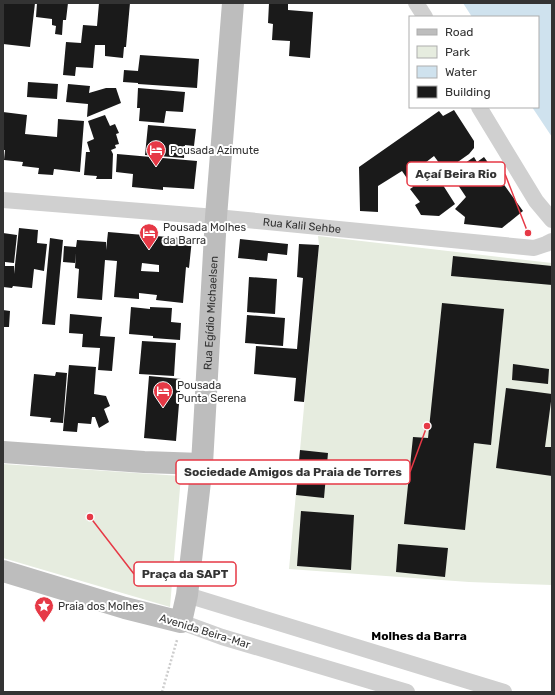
<svg xmlns="http://www.w3.org/2000/svg" width="555" height="695" font-family="Rubik,sans-serif">
  <style>
    .green { fill: #e6ecdf }
    .water { fill: #cfe2ee }
    .building { fill: #1a1a1a; fill-rule: evenodd }
    .lines { fill: none; stroke-linecap: round; stroke-linejoin: round }
    .path { stroke: #cdcdcd; stroke-width: 2.5; stroke-dasharray: 2 2; stroke-linecap: butt }
    .street { stroke: #d0d0d0; stroke-width: 16 }
    .secondary { stroke: #bdbdbd; stroke-width: 22 }
    .labels { text-anchor: middle; stroke-width: 4; stroke-linejoin: round; paint-order: stroke }
    .poi-label { font-size: 11px; fill: #333; stroke: #fff; text-anchor: start }
    .street-label { font-size: 11px; fill: #333; stroke: #fff }
    .neighbourhood-label { font-size: 12px; font-weight: bold; fill: #000; stroke: #fff }
    .leader { fill: none; stroke: #e63946; stroke-width: 1.5 }
    .callout-dot { fill: #e63946; stroke: #fff; stroke-width: 1.5 }
    .callout { fill: #fff; stroke: #e63946; stroke-width: 1.5 }
    .callout-label { font-size: 12px; text-anchor: middle; font-weight: bold; fill: #333 }
  </style>
  <rect width="100%" height="100%" fill="#fff"/>
  <path class="green" d="M 318,236 L 552,263 L 552,585 L 469,582 L 289,569 L 319,245 Z
    M 3,464 L 181,476 L 170,607 L 3,558 Z"/>
  <path class="water" d="M 463,3 L 552,3 L 552,137 L 532,107 L 538,107 L 538,17 L 472,17 Z"/>
  <path class="building" d="M 4,3 L 35,3 L 30,47 L 3,44 Z
    M 37,3 L 68,3 L 66,20 L 63,20 L 62,35 L 55,34 L 56,26 L 52,25 L 52,19 L 36,17 Z
    M 99,3 L 130,3 L 126,47 L 124,47 L 123,58 L 105,56 L 105,45 L 95,45 L 93,68 L 76,67 L 75,76 L 63,75 L 66,42 L 81,43 L 83,25 L 97,26 Z
    M 269,3 L 288,3 L 288,10 L 313,12 L 310,58 L 289,56 L 290,41 L 272,40 L 273,24 L 268,23 Z
    M 140,55 L 199,59 L 197,88 L 138,84 L 138,83 L 123,82 L 124,70 L 138,71 Z
    M 28,82 L 58,84 L 57,99 L 27,97 Z
    M 68,84 L 90,86 L 89,93 L 106,88 L 116,88 L 121,103 L 87,117 L 88,104 L 66,102 Z
    M 138,88 L 185,92 L 183,112 L 166,111 L 164,123 L 139,121 L 140,108 L 137,108 Z
    M 454,110 L 474,141 L 474,148 L 469,154 L 445,171 L 434,156 L 421,166 L 435,185 L 441,182 L 455,204 L 439,216 L 421,215 L 415,205 L 420,202 L 410,189 L 413,187 L 402,171 L 378,186 L 378,212 L 360,211 L 359,167 L 439,111 L 443,116 Z
    M 3,112 L 27,115 L 25,134 L 57,137 L 58,119 L 84,121 L 80,172 L 54,169 L 53,175 L 38,174 L 39,168 L 22,166 L 23,162 L 4,160 L 5,150 L 3,150 Z
    M 105,115 L 110,126 L 115,124 L 119,133 L 116,134 L 119,144 L 115,145 L 116,148 L 111,150 L 113,154 L 112,179 L 96,179 L 97,176 L 84,175 L 86,152 L 90,152 L 87,142 L 94,139 L 88,121 Z
    M 148,125 L 196,129 L 194,146 L 185,145 L 184,158 L 145,155 Z
    M 117,154 L 197,161 L 194,189 L 163,187 L 163,190 L 132,187 L 133,174 L 116,172 Z
    M 474,157 L 477,162 L 484,157 L 523,211 L 502,228 L 464,224 L 465,217 L 455,209 L 466,197 L 450,173 Z
    M 19,228 L 38,230 L 37,243 L 47,244 L 44,271 L 34,269 L 32,288 L 13,286 L 12,288 L 3,287 L 3,233 L 17,235 L 14,263 L 5,262 L 5,266 L 14,266 L 14,274 Z
    M 108,232 L 192,239 L 189,268 L 186,267 L 183,303 L 156,300 L 157,295 L 139,293 L 139,299 L 114,297 L 117,261 L 105,260 L 102,300 L 77,298 L 79,269 L 75,268 L 76,253 L 75,263 L 63,262 L 64,246 L 76,247 L 77,240 L 106,242 L 106,250 ZM 142,263 L 159,265 L 159,272 L 141,271 Z
    M 50,238 L 63,240 L 55,325 L 42,324 Z
    M 240,239 L 288,244 L 287,255 L 268,253 L 267,261 L 238,258 Z
    M 299,244 L 319,245 L 304,402 L 294,401 L 296,378 L 254,374 L 256,346 L 297,349 L 303,278 L 297,277 Z
    M 453,256 L 552,266 L 552,285 L 451,276 Z
    M 249,277 L 277,279 L 275,314 L 247,312 Z
    M 442,303 L 504,309 L 491,445 L 474,443 L 465,530 L 404,524 L 413,437 L 428,438 Z
    M 131,307 L 150,309 L 150,307 L 172,308 L 171,322 L 181,323 L 180,340 L 153,338 L 153,336 L 129,334 Z
    M 3,310 L 10,311 L 9,327 L 3,327 Z
    M 70,314 L 102,317 L 100,336 L 115,337 L 112,371 L 98,370 L 100,348 L 82,347 L 83,334 L 69,333 Z
    M 247,315 L 285,318 L 283,346 L 245,343 Z
    M 142,341 L 176,343 L 174,376 L 139,374 Z
    M 513,364 L 549,369 L 548,384 L 512,380 Z
    M 69,365 L 96,367 L 94,394 L 106,396 L 110,406 L 104,409 L 109,422 L 99,428 L 95,417 L 92,417 L 91,424 L 78,423 L 77,432 L 63,431 Z
    M 56,372 L 67,373 L 63,423 L 50,422 L 51,418 L 30,416 L 34,374 L 55,376 Z
    M 149,376 L 181,379 L 176,441 L 144,438 Z
    M 506,388 L 552,394 L 545,447 L 552,447 L 552,476 L 496,468 Z
    M 300,450 L 328,453 L 324,498 L 296,495 Z
    M 301,511 L 354,515 L 351,570 L 297,566 Z
    M 398,544 L 448,548 L 445,577 L 396,572 Z"/>
  <g class="lines">
    <path class="path" d="M 162,692 L 177,640"/>
    <g class="street">
      <path d="M 416,3 L 425,17"/>
      <path d="M 479,107 L 536,201 L 552,220"/>
      <path id="s1" d="M 3,200 L 216,217 L 534,248 L 546,244 L 552,241"/>
      <path d="M 187,595 L 504,692"/>
      <path d="M 181,622 L 222,637 L 407,692"/>
    </g>
    <g class="secondary">
      <path d="M 3,452 L 144,462 L 202,464"/>
      <path id="s2" d="M 3,571 L 125,608 L 181,622 L 187,595 L 202,464 L 216,217 L 233,3"/>
    </g>
  </g>
  <defs>
    <symbol id="hotel-pin" viewBox="-11 -11 22 30"><path d="M0 17L-7.5 6A9.5 9.5 0 1 1 7.5 6Z" fill="#e63946" stroke="#fff"/><path d="M-6-4.5h1.5V1H6V5H4.5V3h-9V5H-6ZM-4 0a1.8 1.8 0 1 1 3.6 0ZM.5 0V-2.5h3Q6-2.5 6 0Z" fill="#fff"/></symbol>
    <symbol id="sight-pin" viewBox="-11 -11 22 30"><path d="M0 17L-7.5 6A9.5 9.5 0 1 1 7.5 6Z" fill="#e63946" stroke="#fff"/><path d="M0-6L1.8-2.2L6-1.7L2.9 1.2L3.7 5.4L0 3.3L-3.7 5.4L-2.9 1.2L-6-1.7L-1.8-2.2Z" fill="#fff"/></symbol>
  </defs>
  <g fill-rule="evenodd">
    <use href="#hotel-pin" x="145" y="139" width="22" height="30"/>
    <use href="#hotel-pin" x="138" y="222" width="22" height="30"/>
    <use href="#hotel-pin" x="152" y="380" width="22" height="30"/>
    <use href="#sight-pin" x="33" y="595" width="22" height="30"/>
  </g>
  <g class="labels">
    <g class="poi-label">
      <text x="170" y="154">Pousada Azimute</text>
      <text x="163" y="231">Pousada Molhes<tspan x="163" dy="13">da Barra</tspan></text>
      <text x="177" y="389">Pousada<tspan x="177" dy="13">Punta Serena</tspan></text>
      <text x="58" y="610">Praia dos Molhes</text>
    </g>
    <g class="street-label">
      <text dy="4" stroke="none"><textPath href="#s1" startOffset="300">Rua Kalil Sehbe</textPath></text>
      <text dy="4" stroke="none"><textPath href="#s2" startOffset="496">Rua Egídio Michaelsen</textPath></text>
      <text transform="translate(205 631) rotate(17)" y="4">Avenida Beira-Mar</text>
    </g>
    <g class="neighbourhood-label">
      <text x="419" y="640">Molhes da Barra</text>
    </g>
  </g>
  <path class="leader" d="M528 233L505 174M427 426L410 472M90 517L134 574"/>
  <g class="callout-dot">
    <circle cx="528" cy="233" r="4"/>
    <circle cx="427" cy="426" r="4"/>
    <circle cx="90" cy="517" r="4"/>
  </g>
  <g class="callout">
    <rect x="407" y="162" width="98" height="24" rx="4"/>
    <rect x="176" y="460" width="234" height="24" rx="4"/>
    <rect x="134" y="562" width="102" height="24" rx="4"/>
  </g>
  <g class="callout-label">
    <text x="456" y="178">Açaí Beira Rio</text>
    <text x="293" y="476">Sociedade Amigos da Praia de Torres</text>
    <text x="185" y="578">Praça da SAPT</text>
  </g>
  <rect width="555" height="695" fill="none" stroke="#333333" stroke-width="8"/>
  <rect x="409" y="16" width="130" height="92" fill="#ffffff" stroke="#adadad"/>
  <rect x="417" y="29" width="20" height="6" fill="#bdbdbd" stroke="#adadad"/>
  <text x="445" y="36" font-size="12" fill="#333333">Road</text>
  <rect x="417" y="46" width="20" height="12" fill="#e6ecdf" stroke="#adadad"/>
  <text x="445" y="56" font-size="12" fill="#333333">Park</text>
  <rect x="417" y="66" width="20" height="12" fill="#cfe2ee" stroke="#adadad"/>
  <text x="445" y="76" font-size="12" fill="#333333">Water</text>
  <rect x="417" y="86" width="20" height="12" fill="#1a1a1a" stroke="#adadad"/>
  <text x="445" y="96" font-size="12" fill="#333333">Building</text>
</svg>
